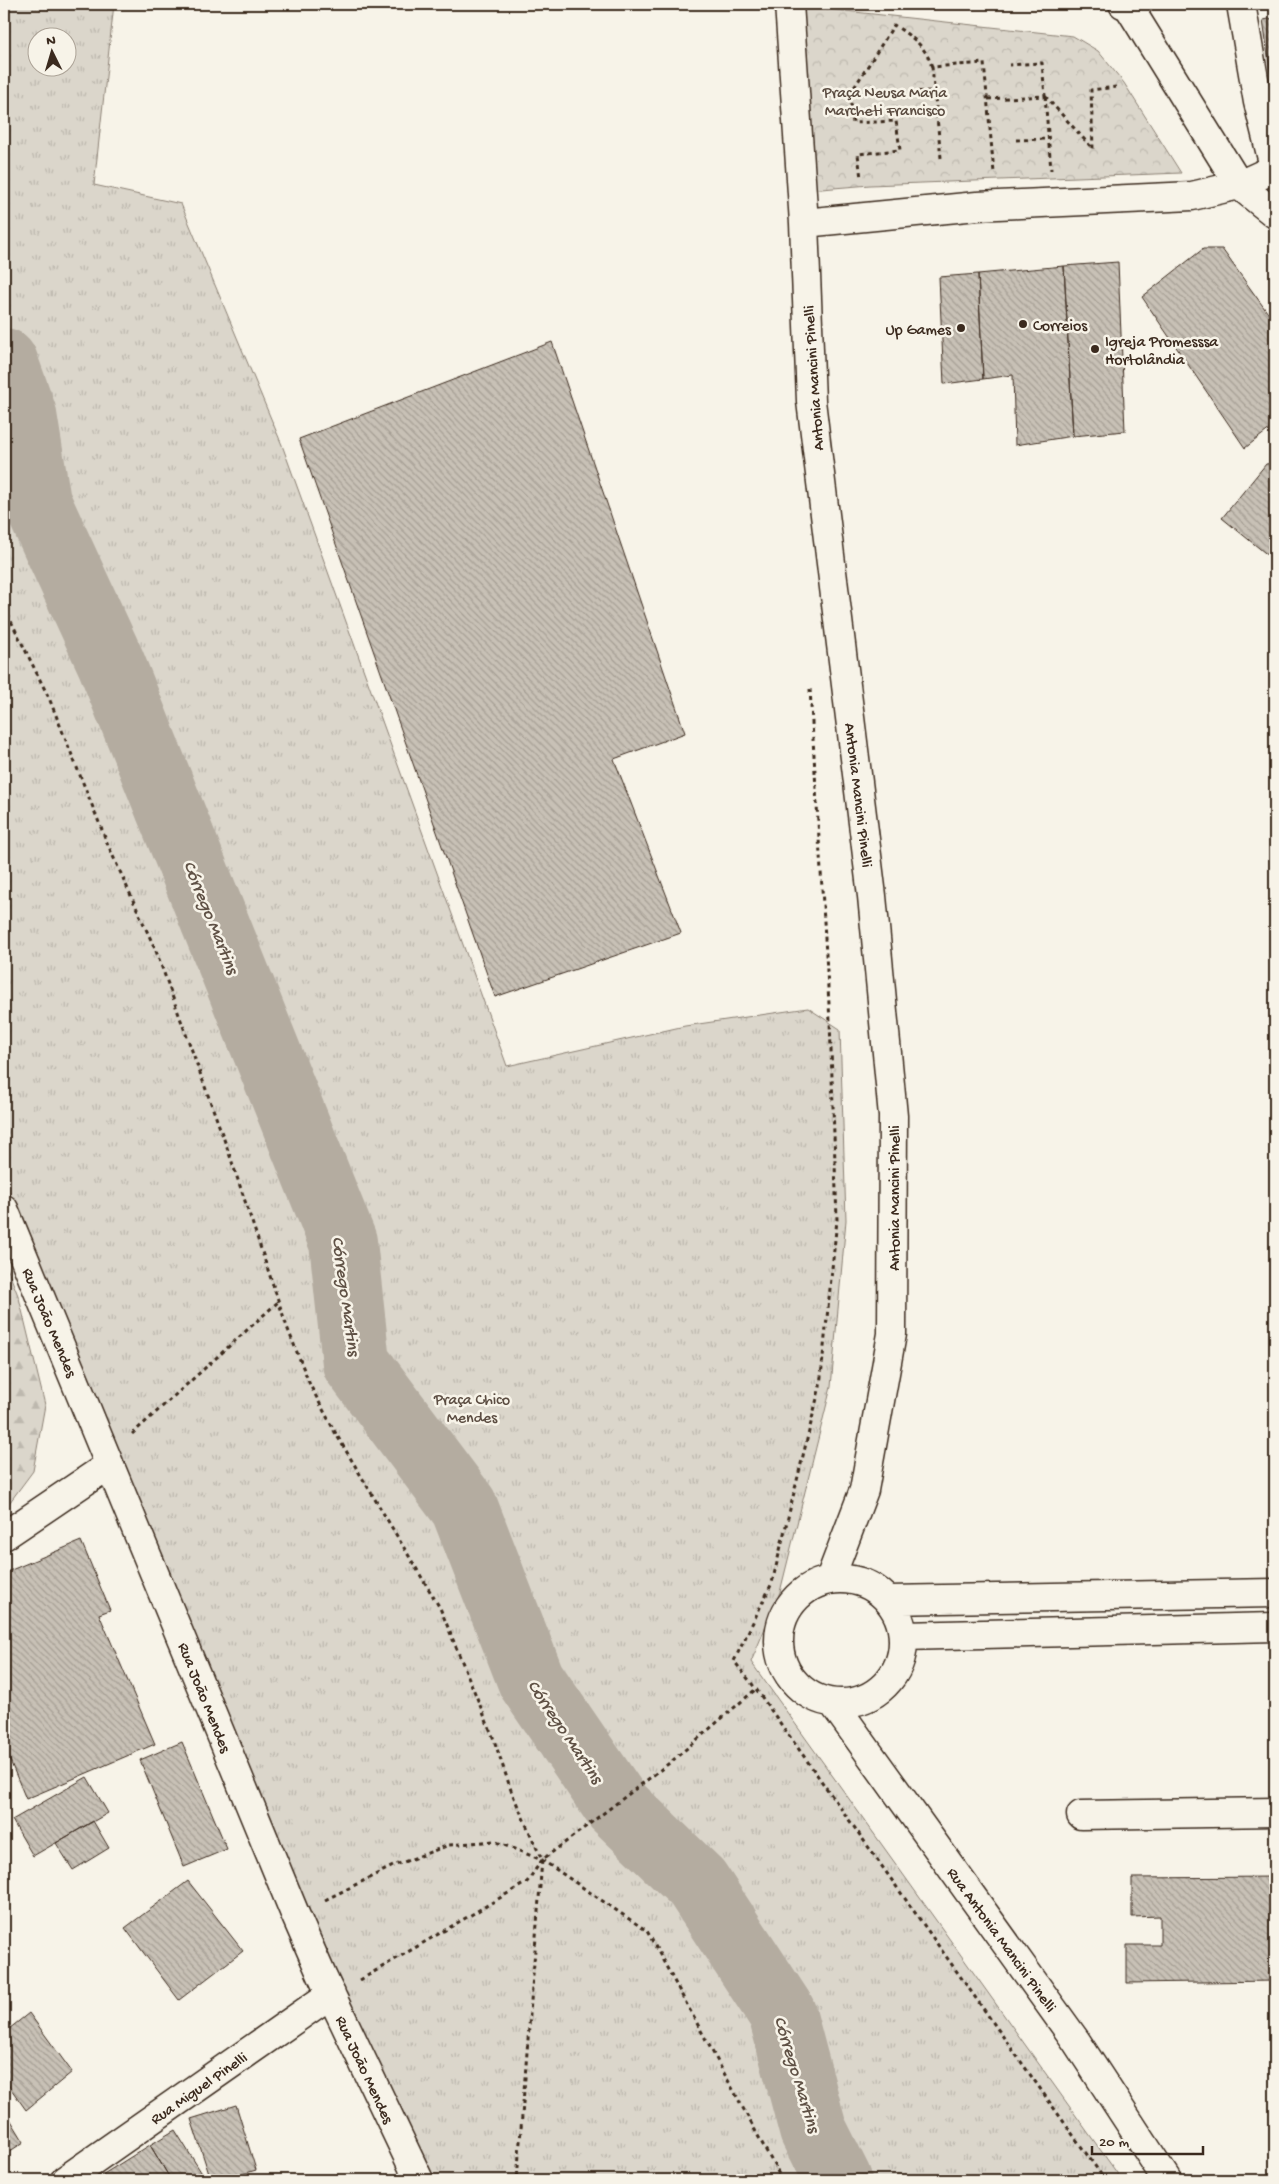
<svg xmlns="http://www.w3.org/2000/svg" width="1279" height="2184" font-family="'Gochi Hand',sans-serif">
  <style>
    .grass { fill: url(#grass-tufts); stroke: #8b8074; fill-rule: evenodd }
    .forest { fill: url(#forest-firs); stroke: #8b8074 }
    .park { fill: url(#park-crowns); stroke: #8b8074 }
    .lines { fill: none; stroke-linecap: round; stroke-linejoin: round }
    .river { stroke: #b4aca0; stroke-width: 68 }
    .building { fill: url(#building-back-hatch); stroke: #3b2a1e }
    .street-casing { stroke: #3b2a1e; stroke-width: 31 }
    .secondary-casing { stroke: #3b2a1e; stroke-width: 31 }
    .path { stroke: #3b2a1e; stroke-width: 3; stroke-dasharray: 4 4; stroke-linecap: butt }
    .street { stroke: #f7f3e8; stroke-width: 28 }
    .secondary { stroke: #f7f3e8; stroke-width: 28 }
    .poi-dot { fill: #3b2a1e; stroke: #f7f3e8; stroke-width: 2 }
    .labels { text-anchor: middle; stroke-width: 5; stroke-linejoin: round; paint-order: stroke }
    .park-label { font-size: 16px; fill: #5b4c41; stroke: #f7f3e8 }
    .poi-label { font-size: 16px; fill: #3b2a1e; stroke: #f7f3e8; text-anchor: start }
    .street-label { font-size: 16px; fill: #3b2a1e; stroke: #f7f3e8 }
    .water-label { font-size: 18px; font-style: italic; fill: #5f5145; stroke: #f7f3e8 }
  </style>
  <defs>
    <pattern id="grass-tufts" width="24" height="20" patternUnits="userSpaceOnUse" patternTransform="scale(1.25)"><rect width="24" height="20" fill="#dbd6cb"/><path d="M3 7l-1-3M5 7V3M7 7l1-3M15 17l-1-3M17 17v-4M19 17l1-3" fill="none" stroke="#bdb8ae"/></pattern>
    <pattern id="forest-firs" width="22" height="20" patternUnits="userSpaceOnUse" patternTransform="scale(1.25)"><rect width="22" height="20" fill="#dbd6cb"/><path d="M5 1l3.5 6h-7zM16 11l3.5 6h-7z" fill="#bdb8ae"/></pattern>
    <pattern id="park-crowns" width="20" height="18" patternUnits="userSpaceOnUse" patternTransform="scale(1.25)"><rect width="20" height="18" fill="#dbd6cb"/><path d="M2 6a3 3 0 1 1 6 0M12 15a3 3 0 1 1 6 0" fill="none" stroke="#bdb8ae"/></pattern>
    <pattern id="building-back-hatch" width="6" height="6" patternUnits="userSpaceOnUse" patternTransform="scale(1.25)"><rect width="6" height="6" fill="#c8c1b6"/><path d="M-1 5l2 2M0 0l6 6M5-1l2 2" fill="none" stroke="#a49d93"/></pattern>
  </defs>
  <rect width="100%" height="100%" fill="#f7f3e8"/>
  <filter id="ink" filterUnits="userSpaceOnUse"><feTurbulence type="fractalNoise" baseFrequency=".02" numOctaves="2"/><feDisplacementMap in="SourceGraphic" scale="10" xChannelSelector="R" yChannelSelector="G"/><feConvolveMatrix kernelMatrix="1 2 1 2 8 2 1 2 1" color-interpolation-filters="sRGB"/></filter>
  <g filter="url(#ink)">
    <path class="grass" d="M 4,4 L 114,4 L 94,185 L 181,204 L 282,445 L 507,1066 L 685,1026 L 808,1008 L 840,1029 L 846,1220 L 831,1387 L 780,1592 L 751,1662 L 1122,2180 L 429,2180 L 331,1971 L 157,1545 L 4,1180 ZM 38,38 L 68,38 L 68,68 L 38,68 Z"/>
    <path class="forest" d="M 4,1260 L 19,1298 L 45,1405 L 33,1471 L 4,1510 Z"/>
    <path class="park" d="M 791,5 L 1073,36 L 1098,51 L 1124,83 L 1181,173 L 870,185 L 809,190 Z"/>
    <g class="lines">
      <path class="river" d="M 4,362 L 23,415 L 37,502 L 111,663 L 343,1242 L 356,1363 L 464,1507 L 531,1680 L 617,1806 L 697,1883 L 782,2013 L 813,2130 L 838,2180"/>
    </g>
    <path class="building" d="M 1275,18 L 1275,99 L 1274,99 L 1263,20 Z
      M 1203,249 L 1222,249 L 1275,323 L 1275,425 L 1245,448 L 1142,297 Z
      M 1118,262 L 1125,431 L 1073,436 L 1064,266 Z
      M 1064,266 L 1073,436 L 1015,445 L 1013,375 L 983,379 L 978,274 Z
      M 978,274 L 983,379 L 944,384 L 939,277 Z
      M 552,342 L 685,733 L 614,759 L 681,933 L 495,997 L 299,439 Z
      M 1275,463 L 1275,561 L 1222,518 L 1266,464 Z
      M 81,1541 L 110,1610 L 99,1614 L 155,1744 L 26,1799 L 4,1746 L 4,1573 Z
      M 182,1742 L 227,1849 L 184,1867 L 140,1760 Z
      M 87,1777 L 108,1813 L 33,1856 L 12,1820 Z
      M 93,1821 L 109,1848 L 73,1870 L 56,1843 Z
      M 1275,1877 L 1275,1981 L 1127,1983 L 1127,1945 L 1160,1945 L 1160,1916 L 1132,1917 L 1132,1878 Z
      M 188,1881 L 243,1951 L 179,2000 L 125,1928 Z
      M 29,2013 L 72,2072 L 26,2110 L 4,2079 L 4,2033 Z
      M 236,2105 L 256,2170 L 223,2180 L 211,2180 L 191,2119 Z
      M 4,2109 L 24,2142 L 4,2155 Z
      M 175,2130 L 206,2180 L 171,2180 L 150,2145 Z
      M 150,2145 L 171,2180 L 105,2180 L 102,2175 Z"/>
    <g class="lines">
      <defs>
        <path id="street" d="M 789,4 L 804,223 L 811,401 L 872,896 L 893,1116 L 892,1334 L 864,1490 L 830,1579
          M 1127,4 L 1239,185 L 1275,214
          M 1241,4 L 1258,102 L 1275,171
          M 804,223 L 977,206 L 1192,196 L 1239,185 L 1274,169
          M 4,1209 L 295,1914 L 323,1978 L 419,2180
          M 4,1536 L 109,1465
          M779 1641a62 62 0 1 1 124 0a62 62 0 1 1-124 0Z
          M 889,1600 L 1275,1593
          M 904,1636 L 1275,1627
          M 833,1703 L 1076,2041 L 1167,2180
          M 1081,1815 L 1275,1812
          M 65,2180 L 331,1994"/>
        <path id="secondary" d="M 1123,4 L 1138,4"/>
      </defs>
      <use href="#street" class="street-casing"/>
      <use href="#secondary" class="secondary-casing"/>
      <path class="path" d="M 932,67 C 925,45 913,38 894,25 L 850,94 L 935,91
        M 827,96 L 850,94 L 853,123 L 896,121 L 900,150 L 858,154 L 861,178
        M 1045,96 L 1093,149 L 1091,90 L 1116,87
        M 1045,96 L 1051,170
        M 988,99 L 1045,96 L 1042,63 L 1009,65
        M 1016,140 L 1048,139
        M 941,158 L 932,67 L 984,63 L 994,173
        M 4,607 L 49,698 L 108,845 L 156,951 L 230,1156 L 287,1327 L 310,1385 L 336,1434 L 440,1608 L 493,1737 L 512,1793 L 542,1860 L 517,2180
        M 810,689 L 830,1021 L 837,1220 L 820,1386 L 772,1583 L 734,1661 L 756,1689 L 1105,2180
        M 4,1169 L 7,1177
        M 132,1434 L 278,1302
        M 325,1900 L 393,1866 L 449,1845 L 494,1841 L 542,1860 L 647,1931 L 782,2180
        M 360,1980 L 527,1882 L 542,1860 L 672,1761 L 756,1689"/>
      <use href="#street" class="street"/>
      <use href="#secondary" class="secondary"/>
    </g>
  </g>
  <g class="poi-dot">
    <circle cx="1023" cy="324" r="5"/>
    <circle cx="961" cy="328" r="5"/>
    <circle cx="1095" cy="349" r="5"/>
  </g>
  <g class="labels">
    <g class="park-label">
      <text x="885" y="97">Praça Neusa Maria<tspan x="885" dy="18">Marcheti Francisco</tspan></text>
      <text x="472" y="1404">Praça Chico<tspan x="472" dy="18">Mendes</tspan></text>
    </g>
    <g class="poi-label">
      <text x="1033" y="330">Correios</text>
      <text x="951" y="334" text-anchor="end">Up Games</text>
      <text x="1105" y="346">Igreja Promesssa<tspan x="1105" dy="18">Hortolândia</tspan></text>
    </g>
    <g class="street-label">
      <text transform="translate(812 378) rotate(-94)" y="6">Antonia Mancini Pinelli</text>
      <text transform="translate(860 795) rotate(83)" y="6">Antonia Mancini Pinelli</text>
      <text transform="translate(893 1198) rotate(-90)" y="6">Antonia Mancini Pinelli</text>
      <text transform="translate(51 1322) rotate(67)" y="6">Rua João Mendes</text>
      <text transform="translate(206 1697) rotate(68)" y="6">Rua João Mendes</text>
      <text transform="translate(1003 1939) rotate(54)" y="6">Rua Antonia Mancini Pinelli</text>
      <text transform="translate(366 2069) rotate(65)" y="6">Rua João Mendes</text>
      <text transform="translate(198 2087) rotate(-35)" y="6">Rua Miguel Pinelli</text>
    </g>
    <g class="water-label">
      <text transform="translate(212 917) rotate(68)" y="6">Córrego Martins</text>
      <text transform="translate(347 1296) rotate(82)" y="6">Córrego Martins</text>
      <text transform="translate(566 1731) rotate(56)" y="6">Córrego Martins</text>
      <text transform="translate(798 2074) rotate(73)" y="6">Córrego Martins</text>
    </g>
  </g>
  <rect width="1279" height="2184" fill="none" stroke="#f7f3e8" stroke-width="20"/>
  <rect x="10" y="10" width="1259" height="2164" fill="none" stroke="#3b2a1e" stroke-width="2" filter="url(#ink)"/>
  <g transform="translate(52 52) rotate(355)"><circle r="24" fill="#f7f3e8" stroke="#aca397"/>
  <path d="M0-4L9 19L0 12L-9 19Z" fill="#3b2a1e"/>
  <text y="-8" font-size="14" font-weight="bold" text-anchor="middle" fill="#3b2a1e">N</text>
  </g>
  <path d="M1092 2146v8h111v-8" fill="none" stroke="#3b2a1e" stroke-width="2.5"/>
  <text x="1099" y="2146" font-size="15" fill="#3b2a1e" stroke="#f7f3e8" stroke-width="4" paint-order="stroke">20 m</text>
</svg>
